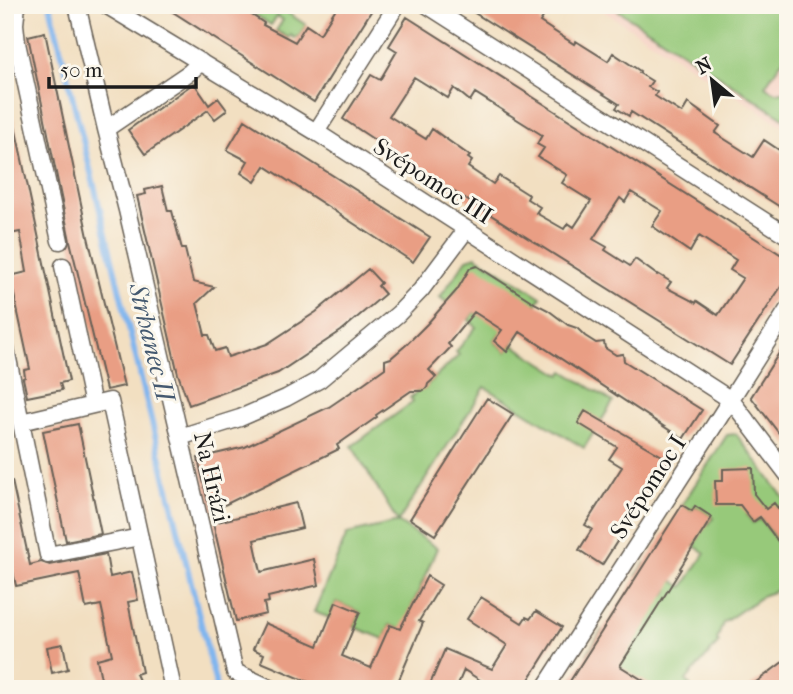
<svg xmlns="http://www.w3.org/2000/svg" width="793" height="694" font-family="'IM FELL French Canon',serif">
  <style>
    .built { fill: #f6d2c4 }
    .green { fill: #97c97a; stroke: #5a724b; stroke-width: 2 }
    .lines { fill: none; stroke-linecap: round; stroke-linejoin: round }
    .stream { stroke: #80b5ee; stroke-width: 6 }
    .building { fill: #e99e84; fill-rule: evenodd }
    .street-casing { stroke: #676056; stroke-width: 19 }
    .street { stroke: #fff; stroke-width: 16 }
    .labels { text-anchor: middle; stroke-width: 6; stroke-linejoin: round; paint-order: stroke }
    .street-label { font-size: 24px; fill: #1c1c1c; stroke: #fbf7ec }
    .water-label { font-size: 26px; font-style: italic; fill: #445970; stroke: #fbf7ec }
  </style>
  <rect width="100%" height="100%" fill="#fbf7ec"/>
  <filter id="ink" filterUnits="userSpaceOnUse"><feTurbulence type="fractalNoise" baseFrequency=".0143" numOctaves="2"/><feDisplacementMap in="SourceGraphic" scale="14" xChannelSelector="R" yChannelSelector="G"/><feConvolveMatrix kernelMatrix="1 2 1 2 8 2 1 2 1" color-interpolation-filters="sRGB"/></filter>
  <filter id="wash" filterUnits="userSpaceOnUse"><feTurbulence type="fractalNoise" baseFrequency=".00686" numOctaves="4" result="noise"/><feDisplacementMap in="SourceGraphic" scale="28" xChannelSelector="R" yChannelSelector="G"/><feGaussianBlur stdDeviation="1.57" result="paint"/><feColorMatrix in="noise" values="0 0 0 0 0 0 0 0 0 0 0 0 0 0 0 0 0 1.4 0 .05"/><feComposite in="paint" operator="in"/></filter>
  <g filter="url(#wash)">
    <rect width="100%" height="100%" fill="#f2dfc1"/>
    <path class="built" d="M 594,5 L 788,5 L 788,129 Z"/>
    <path class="green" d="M 242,5 L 292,5 L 288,13 L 306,25 L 299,36 L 294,38 L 291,35 L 289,38 L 276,31 L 283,20 L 277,16 L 271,25 L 254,14 L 252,15 L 240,8 Z
      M 610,5 L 777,5 L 788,12 L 788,52 L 765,86 C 773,92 778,94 788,91 L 788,121 Z
      M 476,256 L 541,297 L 513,342 L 500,333 L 494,341 L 507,352 L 512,344 L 561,375 L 564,371 L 613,402 L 584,448 L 485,387 L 398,522 L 437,548 L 402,630 L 390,625 L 384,639 L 354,627 L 360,612 L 336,602 L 330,618 L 314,612 L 347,534 L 398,522 L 352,446 L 413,402 L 410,398 L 418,391 L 425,389 L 428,384 L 459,355 L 456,352 L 476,327 L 469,320 L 474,312 L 483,317 L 457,290 L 447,303 L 440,297 L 467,259 Z
      M 736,434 L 787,502 L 778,508 L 766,510 L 761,505 L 747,515 L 753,523 L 759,519 L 763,522 L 788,555 L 788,586 L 764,595 L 723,623 L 717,640 L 719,642 L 686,680 L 692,689 L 602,689 L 596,660 L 587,654 L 602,630 L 605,632 L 666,594 L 669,588 L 650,575 L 645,582 L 636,576 L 645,563 L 683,587 L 705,553 L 694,546 L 707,523 L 709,524 L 713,518 L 695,506 L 692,511 L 682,505 L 727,435 Z"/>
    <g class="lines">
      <path class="stream" d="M 50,5 L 217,689"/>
    </g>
    <g id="blocks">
      <path class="building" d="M 162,5 L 237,5 L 264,23 L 263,25 L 295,42 L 306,25 L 320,34 L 338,5 L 375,5 L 314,102 Z
        M 462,5 L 539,5 L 547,11 L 540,22 L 574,44 L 576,41 L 608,61 L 613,53 L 640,71 L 639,73 L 652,81 L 648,87 L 657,92 L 655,96 L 682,113 L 688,103 L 720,126 L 715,133 L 753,157 L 764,140 L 788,156 L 788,212 L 631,112 L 629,116 L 616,108 L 619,104 Z
        M 407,17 L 788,259 L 788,276 L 730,365 L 432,178 L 343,119 L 371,75 L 380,80 L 397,51 L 389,46 ZM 414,77 L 448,98 L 454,88 L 470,101 L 475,93 L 542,135 L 537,144 L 544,148 L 538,157 L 567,175 L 562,183 L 591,201 L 574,227 L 568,223 L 564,229 L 536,213 L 540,207 L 527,199 L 529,195 L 499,176 L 493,184 L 468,167 L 472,161 L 468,158 L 470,156 L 432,129 L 426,139 L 389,116 ZM 631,192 L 662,211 L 652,226 L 690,252 L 699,236 L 736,260 L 730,270 L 743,278 L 718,315 L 697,301 L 696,303 L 667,288 L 671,282 L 658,274 L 657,275 L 635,259 L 630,266 L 605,250 L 607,247 L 593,239 L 620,198 L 625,202 Z
        M 45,32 L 88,237 L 124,386 L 106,390 L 70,241 L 28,36 Z
        M 194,83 L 209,105 L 218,98 L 227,110 L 215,119 L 208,110 L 145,154 L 128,130 Z
        M 5,112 L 12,112 L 69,381 L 60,383 L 62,390 L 27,397 L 23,378 L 25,377 L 24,370 L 30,369 L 10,276 L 27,272 L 20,232 L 5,235 Z
        M 245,120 L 430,237 L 413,262 L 265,166 L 255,182 L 241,173 L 248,161 L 227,150 Z
        M 162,186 L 168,211 L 172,211 L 182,249 L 185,249 L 193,282 L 214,287 L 197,303 L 205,335 L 209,335 L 215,351 L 225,348 L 228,357 L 267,344 L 316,312 L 368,269 L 381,283 L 378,286 L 385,294 L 341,331 L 278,373 L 189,405 L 178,374 L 137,196 L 146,194 L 145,190 Z
        M 477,266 L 536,304 L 548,310 L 568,325 L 577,328 L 585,336 L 596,343 L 604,342 L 605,348 L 616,355 L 623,354 L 624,361 L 702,410 L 683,439 L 520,332 L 507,352 L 494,341 L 502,330 L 474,312 L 448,344 L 451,347 L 429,370 L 436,377 L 428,384 L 427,388 L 422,391 L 411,391 L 376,415 L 377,417 L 337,445 L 339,449 L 210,512 L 198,458 L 245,447 L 329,407 L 357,388 L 385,368 L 385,360 L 391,358 L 406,345 L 427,324 L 457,290 L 470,268 Z
        M 788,339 L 788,445 L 751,397 Z
        M 487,398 L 513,414 L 435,535 L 410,519 Z
        M 585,411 L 669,460 L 602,565 L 579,550 L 592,529 L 585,525 L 622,467 L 609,459 L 617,447 L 578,423 Z
        M 78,424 L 101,534 L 66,541 L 43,431 Z
        M 753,468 L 754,494 L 766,509 L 774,503 L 778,508 L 788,500 L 788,555 L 760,517 L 753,522 L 740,505 L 716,505 L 715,481 L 723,481 L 723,469 Z
        M 5,481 L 12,481 L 30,565 L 41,562 L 50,565 L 106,554 L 110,577 L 132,572 L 138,600 L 128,602 L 142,672 L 136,674 L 143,689 L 103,689 L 97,659 L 112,655 L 101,605 L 86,608 L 79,573 L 16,586 L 5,533 Z
        M 296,503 L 302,528 L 254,540 L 261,572 L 314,559 L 319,585 L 268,597 L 269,602 L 264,603 L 266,614 L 236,621 L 213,523 Z
        M 682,505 L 692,511 L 695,506 L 712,517 L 680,568 L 681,569 L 665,595 L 620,666 L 657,689 L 565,689 Z
        M 427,576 L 441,585 L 419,621 L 423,623 L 395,689 L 325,689 L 261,662 L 264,654 L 253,649 L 265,623 L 318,646 L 336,602 L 360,612 L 342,656 L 371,668 L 390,625 L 400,629 Z
        M 481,597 L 522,623 L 526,617 L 530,619 L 536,611 L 562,627 L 523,689 L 494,689 L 464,670 L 456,689 L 428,689 L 445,649 L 492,669 L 507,645 L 467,619 Z
        M 63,644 L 68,669 L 52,673 L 47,647 Z
        M 788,658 L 788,689 L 747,689 Z"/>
    </g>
  </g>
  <g filter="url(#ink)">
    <use href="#blocks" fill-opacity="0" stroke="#676056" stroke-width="2"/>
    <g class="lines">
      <defs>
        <path id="street" d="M 17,5 L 15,24 L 17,43 L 60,241
          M 77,5 L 106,129 L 127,210 L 235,672 L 272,689
          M 106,5 L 316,132 L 731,400 L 788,475
          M 427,5 L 788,236
          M 106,129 L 190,72 L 201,62
          M 316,132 L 397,5
          M 63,266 L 93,405
          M 5,344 L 48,555 L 140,537
          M 21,422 L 110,401 L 173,689
          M 180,437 L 240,418 L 286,398 L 319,380 L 398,314 L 421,290 L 466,230
          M 544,689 L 719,418 L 788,309"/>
      </defs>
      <use href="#street" class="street-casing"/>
      <use href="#street" class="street"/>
    </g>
  </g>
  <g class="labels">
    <g class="street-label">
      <text transform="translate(433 181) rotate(33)" y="8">Svépomoc III</text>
      <text transform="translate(212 477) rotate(77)" y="8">Na Hrázi</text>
      <text transform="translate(648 487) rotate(-57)" y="8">Svépomoc I</text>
    </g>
    <g class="water-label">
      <text transform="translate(152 342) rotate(76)" y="9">Strhanec II</text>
    </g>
  </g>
  <rect width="793" height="694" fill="none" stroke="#fbf7ec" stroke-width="28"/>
  <g transform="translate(712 80) rotate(331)" stroke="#fbf7ec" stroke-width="5" paint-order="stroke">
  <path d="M0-5L12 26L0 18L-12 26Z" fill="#1c1c1c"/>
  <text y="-10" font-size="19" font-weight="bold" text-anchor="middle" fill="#1c1c1c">N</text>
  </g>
  <path d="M49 77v10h147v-10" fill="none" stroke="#1c1c1c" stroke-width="3.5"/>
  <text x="60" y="77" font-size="21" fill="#1c1c1c" stroke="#fbf7ec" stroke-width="5" paint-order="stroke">50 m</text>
</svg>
